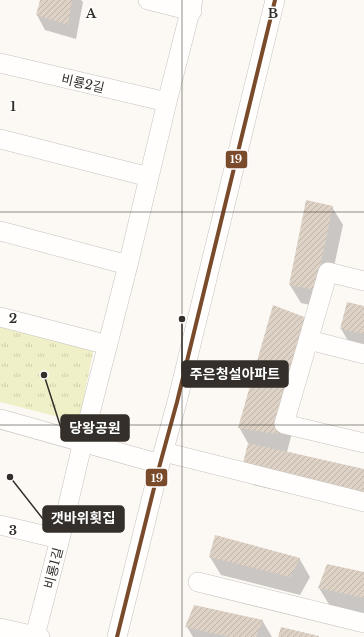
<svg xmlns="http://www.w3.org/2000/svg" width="364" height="637" font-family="'Libre Baskerville','Noto Sans KR',serif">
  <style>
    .park { fill: url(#park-tufts) }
    .shadow { fill: #0003 }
    .building { fill: url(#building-hatch) }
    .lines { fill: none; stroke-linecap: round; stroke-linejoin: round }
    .street-casing { stroke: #c6c2be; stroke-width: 20 }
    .street { stroke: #fffefd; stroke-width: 19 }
    .bus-1-casing { stroke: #fff; stroke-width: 7 }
    .bus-1 { stroke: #7a4b2a; stroke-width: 4 }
    .grid { fill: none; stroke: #342f2a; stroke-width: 1; stroke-opacity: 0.55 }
    .labels { text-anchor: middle; stroke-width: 3; stroke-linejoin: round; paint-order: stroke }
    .street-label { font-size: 13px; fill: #342f2a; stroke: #fff }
    .grid-label { font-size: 13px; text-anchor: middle; font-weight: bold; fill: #342f2a; stroke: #fff; stroke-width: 3; stroke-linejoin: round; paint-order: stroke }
    .leader { fill: none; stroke: #342f2a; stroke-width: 1.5 }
    .callout-dot { fill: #342f2a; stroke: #fff; stroke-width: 1.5 }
    .callout { fill: #342f2a; stroke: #342f2a; stroke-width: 1.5 }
    .callout-label { font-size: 14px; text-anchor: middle; font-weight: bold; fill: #fff }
    .line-badge { stroke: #fff; stroke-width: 1.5 }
    .badge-label { font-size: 11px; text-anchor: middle; font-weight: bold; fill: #fff }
  </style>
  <defs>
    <pattern id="park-tufts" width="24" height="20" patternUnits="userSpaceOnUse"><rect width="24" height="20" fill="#eff0c7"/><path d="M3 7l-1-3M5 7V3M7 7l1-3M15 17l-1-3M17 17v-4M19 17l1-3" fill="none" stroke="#ceceab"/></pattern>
    <pattern id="building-hatch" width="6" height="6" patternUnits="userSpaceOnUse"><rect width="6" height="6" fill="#ddd2c5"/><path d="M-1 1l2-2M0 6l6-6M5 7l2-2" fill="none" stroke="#beb5a9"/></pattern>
  </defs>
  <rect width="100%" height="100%" fill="#fcf8f4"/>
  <path class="park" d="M 0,324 L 94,347 L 79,422 L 0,402 Z"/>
  <path class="shadow" d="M 42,0 L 81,0 L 83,2 L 76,39 L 45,30 L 37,15 Z
    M 332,207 L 343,225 L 325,308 L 301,303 L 290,285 Z
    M 364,307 L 364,350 L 352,347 L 341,329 Z
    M 317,337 L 287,452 L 364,470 L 364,510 L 253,485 L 243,467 L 249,445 L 239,427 Z
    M 210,557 L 299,558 L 310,577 L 300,595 L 221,575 Z
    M 364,573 L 364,613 L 330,606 L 319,588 Z
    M 262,620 L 272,637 L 193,637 L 187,627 Z"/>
  <path class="building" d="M 40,0 L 72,0 L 68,25 L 36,15 Z
    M 306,200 L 333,206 L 315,290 L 289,285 Z
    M 347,302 L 364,306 L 364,334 L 340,329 Z
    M 273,305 L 307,318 L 277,434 L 238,428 Z
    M 248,443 L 364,469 L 364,495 L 242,467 Z
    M 215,535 L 300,558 L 290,577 L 209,557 Z
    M 327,564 L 364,572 L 364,598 L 318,588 Z
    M 194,605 L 263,620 L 256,637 L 229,637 L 185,627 Z
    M 281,627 L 319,636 L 319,637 L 278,637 Z"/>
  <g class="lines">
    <defs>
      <path id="street" d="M 148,0 L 192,11
        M 0,63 L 167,102
        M 0,139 L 149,177
        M 0,231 L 128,265
        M 364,281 L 328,272 L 284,424 L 364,443
        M 0,317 L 108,345
        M 309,340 L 364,354
        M 0,419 L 160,464
        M 164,452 L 364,502
        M 0,525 L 60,539
        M 198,582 L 364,623
        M 0,628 L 40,637
        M 35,636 L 60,539 L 83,441 L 128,265 L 167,102 L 193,0
        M 117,637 L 160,464 L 177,402 L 275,0"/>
    </defs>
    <use href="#street" class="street-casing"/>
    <use href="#street" class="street"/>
    <defs>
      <path id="bus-1" d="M 117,637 L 160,464 L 177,402 L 275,0"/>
    </defs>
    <use href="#bus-1" class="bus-1-casing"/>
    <use href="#bus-1" class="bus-1"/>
  </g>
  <path class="grid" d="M 182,0 L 182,637M 0,212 L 364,212M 0,425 L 364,425"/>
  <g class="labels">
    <g class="street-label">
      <text transform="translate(83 83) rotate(13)" y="5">비룡2길</text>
      <text transform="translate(53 568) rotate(-76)" y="5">비룡1길</text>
    </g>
  </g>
  <g class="grid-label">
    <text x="91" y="18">A</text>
    <text x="273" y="18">B</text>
    <text x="13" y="111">1</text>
    <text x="13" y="323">2</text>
    <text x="13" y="535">3</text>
  </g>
  <path class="leader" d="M182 319L182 374M44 375L61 428M10 477L43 519"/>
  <g class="callout-dot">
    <circle cx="182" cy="319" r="4"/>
    <circle cx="44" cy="375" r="4"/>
    <circle cx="10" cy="477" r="4"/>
  </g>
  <g class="callout">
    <rect x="182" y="361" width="106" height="26" rx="4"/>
    <rect x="61" y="415" width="68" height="26" rx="4"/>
    <rect x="43" y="506" width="81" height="26" rx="4"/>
  </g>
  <g class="callout-label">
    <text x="235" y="379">주은청설아파트</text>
    <text x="95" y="433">당왕공원</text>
    <text x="83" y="523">갯바위횟집</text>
  </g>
  <g class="line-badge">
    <rect x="225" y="150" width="23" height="19" rx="4" fill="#7a4b2a"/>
    <rect x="145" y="468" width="23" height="19" rx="4" fill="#7a4b2a"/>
  </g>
  <g class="badge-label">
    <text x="236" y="163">19</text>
    <text x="157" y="482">19</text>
  </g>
</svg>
